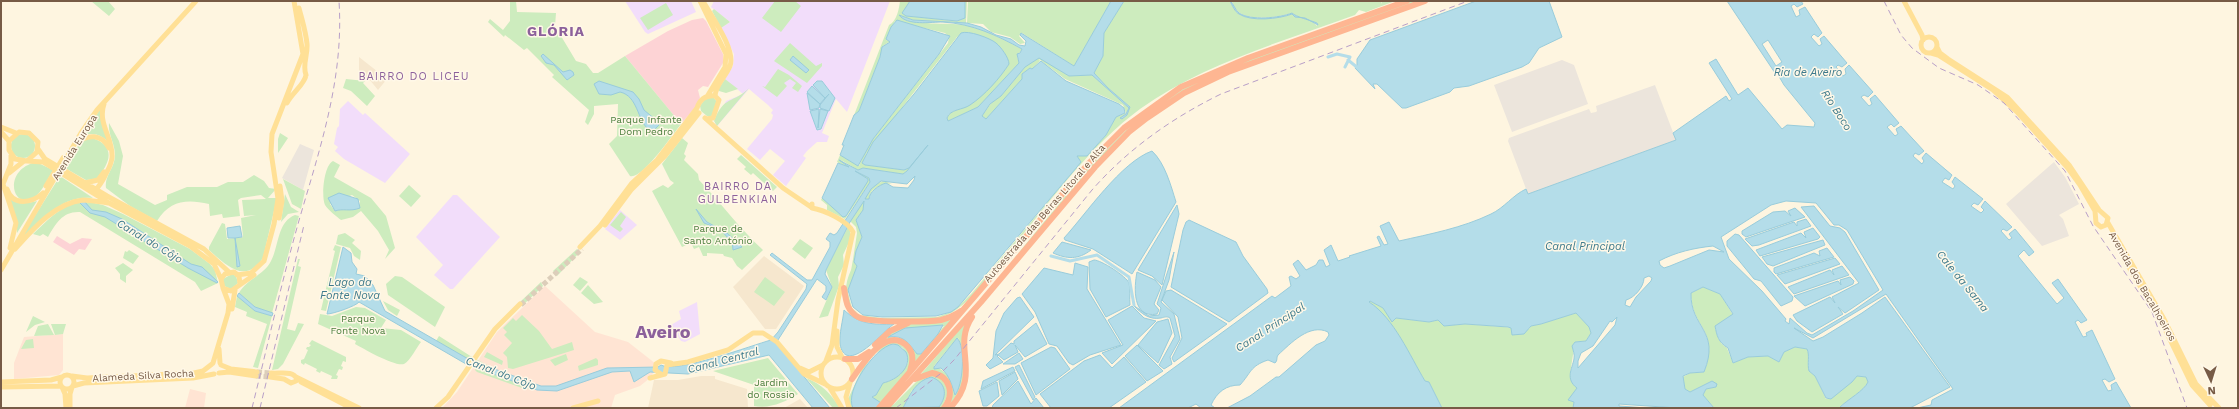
<svg xmlns="http://www.w3.org/2000/svg" width="2239" height="409" font-family="'Work Sans',sans-serif">
  <style>
    .residential { fill: #f6e7ce }
    .commercial { fill: #ffe4d3 }
    .industrial { fill: #ece5dc }
    .education { fill: #f2ddfa }
    .medical { fill: #fdd3d5 }
    .green { fill: #cdecbe; fill-rule: evenodd }
    .water { fill: #b4dde9; stroke: #99ccdb; fill-rule: evenodd }
    .lines { fill: none; stroke-linecap: round; stroke-linejoin: round }
    .canal { stroke: #b4dde9; stroke-width: 3 }
    .major-tunnel { stroke: #dcceba; stroke-width: 5; stroke-dasharray: 5 2.5; stroke-linecap: butt }
    .major { stroke: #ffe096; stroke-width: 5 }
    .highway { stroke: #feb692; stroke-width: 6 }
    .rail { stroke: #b89fc8; stroke-width: 1; stroke-dasharray: 6 4; stroke-linecap: butt }
    .labels { text-anchor: middle; stroke-width: 3; stroke-linejoin: round; paint-order: stroke }
    .park-label { font-size: 10px; fill: #4b7e3c; stroke: #fff8e8 }
    .street-label { font-size: 10px; fill: #775b46; stroke: #fff8e8 }
    .water-label { font-size: 11px; font-style: italic; fill: #3d7a8c; stroke: #fff8e8 }
    .neighbourhood-label { font-size: 11px; letter-spacing: 1px; fill: #8c609b; stroke: #fff8e8 }
    .district-label { font-size: 14px; font-weight: bold; letter-spacing: 1px; fill: #8c609b; stroke: #fff8e8 }
    .town-label { font-size: 18px; font-weight: bold; fill: #8c609b; stroke: #fff8e8 }
  </style>
  <rect width="100%" height="100%" fill="#fef5e0"/>
  <path class="residential" d="M 359,57 L 387,79 L 378,90 L 369,79 L 359,75 Z
    M 764,256 L 804,286 L 776,329 L 765,329 L 733,287 Z
    M 701,376 L 715,376 L 715,379 L 747,389 L 748,408 L 648,408 L 654,380 L 678,380 Z
    M 800,399 L 808,408 L 784,408 Z"/>
  <path class="commercial" d="M 545,286 L 595,332 L 628,342 L 656,364 L 655,370 L 650,378 L 640,386 L 615,395 L 611,408 L 442,408 L 457,392 L 497,332 Z
    M 63,334 L 63,370 L 59,375 L 14,379 L 14,363 L 24,337 Z
    M 190,389 L 206,393 L 204,408 L 185,408 Z"/>
  <path class="industrial" d="M 1562,60 L 1574,65 L 1588,104 L 1512,132 L 1494,85 Z
    M 1655,85 L 1676,140 L 1528,194 L 1508,141 L 1509,138 L 1589,109 L 1591,113 L 1596,112 L 1597,111 L 1596,106 Z
    M 300,144 L 314,150 L 303,190 L 282,178 Z
    M 2054,162 L 2065,177 L 2079,204 L 2059,215 L 2063,219 L 2069,236 L 2042,246 L 2006,204 Z"/>
  <path class="education" d="M 625,1 L 691,1 L 696,12 L 648,34 L 645,32 Z
    M 714,1 L 890,1 L 847,112 L 836,99 L 822,133 L 829,136 L 827,142 L 817,142 L 807,151 L 803,156 L 806,158 L 786,186 L 773,175 L 785,161 L 770,149 L 760,160 L 747,149 L 772,119 L 773,115 L 771,113 L 773,110 L 768,105 L 749,89 L 717,126 L 715,123 L 726,101 L 743,94 L 725,79 L 733,66 L 734,54 L 721,28 L 730,22 L 711,7 Z
    M 348,101 L 363,115 L 365,113 L 410,154 L 385,183 L 344,159 L 335,151 L 338,147 L 334,144 L 337,128 L 339,126 L 340,109 Z
    M 453,195 L 457,195 L 500,237 L 453,289 L 450,289 L 434,275 L 443,265 L 416,237 Z
    M 620,210 L 637,225 L 620,240 L 605,229 Z
    M 697,302 L 700,334 L 685,342 L 681,341 L 671,325 L 681,319 L 679,311 Z"/>
  <path class="medical" d="M 703,18 L 706,21 L 723,54 L 723,63 L 708,87 L 703,86 L 698,90 L 700,98 L 695,108 L 681,124 L 625,56 L 668,31 L 692,20 Z
    M 57,236 L 70,244 L 82,238 L 92,239 L 85,250 L 79,249 L 74,255 L 53,242 Z"/>
  <path class="green" d="M 91,1 L 108,1 L 115,9 L 109,16 Z
    M 510,1 L 516,1 L 517,12 L 556,13 L 555,26 L 576,61 L 586,64 L 593,73 L 598,73 L 625,56 L 681,124 C 673,134 642,180 630,176 L 609,144 L 617,136 L 618,104 L 594,106 L 594,114 L 588,125 L 585,122 L 589,110 L 552,77 L 554,75 L 527,48 L 524,50 L 505,35 L 504,37 L 488,22 L 490,19 L 503,30 L 510,21 Z
    M 775,1 L 795,1 L 801,6 L 781,32 L 762,18 Z
    M 900,1 L 910,1 L 903,13 L 906,16 L 957,21 L 965,18 L 965,1 L 967,1 L 966,23 L 913,20 L 899,15 C 918,27 944,22 965,25 C 982,28 1006,41 1022,49 L 1017,56 L 1019,63 L 978,107 L 948,121 L 947,118 L 950,113 L 974,102 L 1008,66 C 1008,44 984,38 967,32 L 957,37 L 866,154 L 865,165 L 904,170 L 931,142 L 907,171 L 903,174 L 863,168 L 858,170 L 841,160 L 849,168 L 837,162 L 840,155 L 859,166 L 864,154 L 873,139 L 948,43 L 949,37 L 945,33 L 895,21 L 886,40 L 936,53 L 889,42 L 883,46 L 880,57 L 859,111 L 854,115 L 844,141 L 889,25 C 897,21 899,9 900,1 Z
    M 968,1 L 1111,1 L 1074,66 L 1022,33 L 1019,36 L 1025,43 L 1020,44 L 1010,37 L 991,32 L 983,24 L 967,23 Z
    M 1124,1 L 1230,1 C 1232,5 1235,12 1239,14 C 1250,22 1279,19 1292,14 C 1299,20 1310,17 1317,26 L 1317,23 C 1310,20 1296,17 1292,13 C 1278,17 1253,21 1240,13 C 1236,11 1234,5 1231,1 L 1381,1 L 1382,4 L 1382,1 L 1395,1 L 1366,12 L 1359,10 L 1355,15 C 1282,42 1204,63 1140,109 C 1083,151 1042,214 996,267 C 983,282 968,305 949,314 C 931,323 904,319 883,319 C 850,320 838,298 851,270 C 852,267 856,240 857,233 L 856,227 L 850,221 C 861,210 867,183 885,181 L 892,184 C 883,182 869,189 869,199 L 865,199 L 863,210 L 856,220 L 862,237 L 856,251 L 854,262 L 857,266 L 848,293 L 852,308 L 860,315 L 881,318 L 937,317 L 948,313 L 958,307 L 972,293 L 1081,162 L 1077,156 L 1087,156 L 1106,135 L 1116,117 L 1126,113 L 1123,105 L 1065,79 L 1039,59 L 1040,61 L 1032,69 L 1030,68 L 1022,74 L 1022,79 L 986,119 L 982,116 L 992,102 L 1001,96 L 1025,67 L 1034,59 L 1042,58 L 1069,76 L 1092,75 L 1129,108 L 1126,114 L 1121,118 L 1122,119 L 1127,115 L 1130,107 L 1108,88 L 1094,73 L 1103,56 L 1104,33 Z
    M 1413,1 L 1421,1 L 1211,78 L 1136,125 L 1011,262 L 1088,168 L 1131,125 L 1183,89 L 1240,63 Z
    M 666,3 L 673,15 L 648,30 L 640,18 Z
    M 714,9 L 730,22 L 721,28 L 712,11 Z
    M 790,43 L 816,66 L 822,63 L 822,66 L 807,83 L 774,61 Z
    M 778,69 L 789,75 L 802,86 L 798,92 L 792,88 L 796,83 L 790,79 L 784,83 L 787,86 L 777,97 L 762,86 L 765,87 Z
    M 346,79 L 365,81 L 363,83 L 375,96 L 367,106 L 351,91 L 343,88 Z
    M 725,79 L 738,89 L 726,93 L 719,91 L 719,88 Z
    M 749,88 L 717,126 L 714,121 C 724,95 733,104 749,88 Z
    M 713,97 L 718,103 L 711,117 L 707,116 L 701,111 L 700,106 L 705,99 Z
    M 101,108 L 109,143 C 101,134 93,132 82,136 Z
    M 109,123 L 119,141 L 123,156 L 118,184 L 155,205 L 167,200 L 167,195 L 187,187 L 217,187 L 228,182 L 243,182 L 254,175 L 264,181 L 269,188 L 276,189 L 268,198 L 277,198 L 263,258 C 245,285 226,265 209,250 L 209,247 L 222,223 L 225,224 L 227,239 L 243,237 L 241,218 L 256,215 L 244,216 L 242,200 L 266,199 L 261,195 L 241,198 L 238,200 L 240,216 L 223,218 L 222,214 L 210,216 L 209,204 C 187,199 170,200 157,221 L 130,206 L 106,188 C 104,176 115,168 115,155 C 115,144 108,135 109,123 Z
    M 280,133 L 288,138 L 278,153 L 278,139 Z
    M11 146a12 12 0 1 1 24 0a12 12 0 1 1-24 0Z
    M 92,138 C 117,146 110,164 96,179 L 86,180 L 65,168 C 71,157 77,140 92,138 Z
    M 682,138 L 688,143 L 684,154 L 686,156 L 684,160 L 698,174 L 699,180 C 721,203 741,230 763,250 L 742,270 L 737,266 L 732,258 L 724,256 L 723,254 L 707,253 L 707,256 L 703,256 L 699,247 L 694,249 L 691,243 L 682,247 L 652,191 L 663,185 L 668,188 L 674,183 L 670,180 L 662,164 Z
    M 741,155 L 777,187 L 773,191 L 753,173 L 751,175 L 744,169 L 746,167 L 737,159 Z
    M 333,161 L 340,165 L 334,177 L 371,198 L 386,216 L 395,248 L 385,259 L 389,250 L 378,231 L 361,211 L 353,217 L 341,220 C 336,216 329,211 325,205 C 321,196 324,165 333,161 ZM 352,195 L 360,201 L 359,208 C 350,211 343,208 335,211 L 330,204 Z
    M 36,162 L 53,170 C 48,178 44,189 36,196 C 14,214 0,171 36,162 Z
    M 855,171 L 869,178 L 870,182 L 845,219 L 827,210 L 827,205 L 821,200 L 822,198 L 843,217 L 855,201 L 868,179 Z
    M 60,176 L 93,198 C 60,195 41,221 19,241 Z
    M 283,179 L 305,191 L 301,209 L 292,204 Z
    M 409,185 L 421,196 L 411,207 L 399,196 Z
    M 7,193 C 18,202 23,205 37,201 L 17,233 L 17,223 Z
    M 285,194 L 291,207 L 299,212 L 288,214 L 281,222 Z
    M 85,201 L 103,205 L 123,214 L 190,249 L 210,264 L 215,270 L 218,283 L 201,291 L 195,282 L 80,212 C 63,211 56,223 48,237 L 43,234 L 40,236 L 33,234 C 49,219 62,204 85,201 Z
    M 621,212 L 626,217 L 620,226 L 623,229 L 620,232 L 610,225 Z
    M 295,215 L 299,216 L 272,313 L 255,307 L 239,293 C 247,279 264,275 271,261 C 279,246 277,222 295,215 Z
    M 848,227 L 850,230 L 850,240 L 843,255 L 844,265 L 838,277 L 839,286 L 828,316 L 819,318 L 832,287 L 826,270 Z
    M 345,233 L 355,240 L 352,243 L 361,251 L 360,260 L 354,256 L 350,248 L 336,244 L 338,235 Z
    M 800,239 L 813,248 L 805,259 L 792,249 Z
    M 335,245 L 341,247 L 326,311 L 321,310 L 335,251 L 333,250 Z
    M 577,249 L 580,252 L 557,276 L 553,271 Z
    M 129,250 L 139,256 L 133,264 L 123,258 L 125,251 L 127,252 Z
    M 298,259 L 300,259 L 298,266 L 301,267 L 287,329 L 295,331 L 298,323 L 304,324 L 283,364 L 278,369 L 272,370 Z
    M 123,263 L 133,270 L 126,276 L 126,283 L 120,279 L 120,274 L 115,268 Z
    M 232,274 L 236,276 L 238,283 L 231,289 L 224,286 L 223,279 Z
    M 395,276 L 402,277 L 445,307 L 435,327 L 388,295 L 386,284 Z
    M 580,277 L 588,282 L 580,291 L 573,285 Z
    M 765,277 L 785,292 L 774,306 L 754,292 Z
    M 541,282 L 543,286 L 522,306 L 519,303 Z
    M 588,285 L 603,302 L 594,304 L 581,293 Z
    M 1703,287 L 1720,294 L 1733,315 L 1715,326 C 1717,336 1718,342 1727,348 L 1733,363 L 1748,357 L 1768,356 L 1779,362 L 1784,352 L 1795,347 L 1807,349 C 1810,355 1807,364 1809,371 L 1815,376 L 1826,399 L 1831,399 L 1857,376 L 1866,377 L 1868,382 C 1864,391 1848,399 1839,408 L 1714,408 L 1703,395 L 1706,389 L 1716,387 L 1716,384 L 1712,381 L 1690,392 L 1685,389 L 1683,377 L 1690,373 L 1704,372 C 1721,330 1691,328 1691,293 Z
    M 237,296 L 255,311 L 272,316 L 258,368 L 253,367 L 267,324 L 246,316 L 247,312 L 235,307 Z
    M 383,301 L 400,310 L 397,316 L 388,310 Z
    M 1370,301 L 1383,308 L 1392,321 L 1396,318 L 1429,322 L 1438,320 L 1444,326 L 1465,324 L 1529,329 L 1531,326 L 1541,324 L 1576,313 L 1589,327 L 1591,333 L 1586,341 L 1575,342 L 1570,374 L 1577,388 L 1569,400 L 1574,402 L 1573,408 L 1442,408 L 1429,382 L 1425,381 C 1408,354 1395,321 1369,302 Z
    M 356,307 L 365,308 L 386,320 L 381,328 L 401,330 L 421,342 C 416,348 411,360 404,364 C 395,367 364,349 355,344 L 356,341 L 318,324 L 320,314 L 332,316 Z
    M 522,315 L 539,331 L 552,349 L 572,342 L 574,350 L 513,369 L 508,368 L 507,357 L 503,353 L 512,343 L 504,335 L 507,332 L 503,328 L 513,318 L 516,321 Z
    M 958,315 L 914,366 L 908,345 L 883,341 C 901,320 932,320 958,315 ZM 944,326 L 921,354 L 917,354 L 905,339 L 889,337 Z
    M 33,316 L 45,322 L 35,325 L 26,332 Z
    M 968,320 L 963,386 L 951,404 L 945,377 L 921,374 ZM 957,338 L 959,339 C 963,359 965,378 954,395 C 956,381 945,370 934,366 Z
    M 48,324 L 54,335 L 34,336 L 38,326 Z
    M 51,324 L 66,324 L 63,334 L 55,335 Z
    M 439,336 L 472,357 L 491,367 L 491,368 L 470,360 L 436,341 Z
    M 33,339 L 34,348 L 21,349 L 26,340 Z
    M 312,340 L 346,357 L 346,362 L 343,361 L 341,366 L 343,367 L 342,370 L 339,369 L 336,375 L 338,376 L 337,379 L 331,379 L 332,376 L 321,371 L 320,373 L 316,371 L 317,369 L 305,363 L 304,365 L 301,363 L 301,360 L 304,359 L 308,350 L 306,349 L 307,347 L 309,347 L 311,345 L 309,344 Z
    M 897,342 L 908,350 L 911,363 L 893,405 L 920,378 L 929,375 L 941,378 L 949,391 L 942,408 L 938,408 L 940,406 L 912,390 L 903,408 L 889,408 L 872,399 L 883,383 C 896,380 901,374 908,363 L 903,348 L 893,344 C 887,347 879,351 874,355 C 865,365 847,396 853,408 L 851,408 L 848,399 L 863,367 L 886,343 Z
    M 487,352 L 503,361 L 502,365 L 484,357 Z
    M 566,354 L 568,360 L 555,366 L 550,360 Z
    M 596,358 L 598,360 L 598,365 L 579,371 L 578,366 Z
    M 768,358 L 798,394 C 785,402 770,409 754,406 L 754,385 L 713,371 Z
    M 476,368 L 537,390 L 522,388 L 477,372 L 475,370 Z
    M 806,378 C 822,384 831,394 840,408 L 833,408 Z"/>
  <path class="water" d="M 910,1 L 965,1 L 965,18 L 957,21 L 906,16 L 902,13 Z
    M 1111,1 L 1124,1 L 1104,33 L 1103,56 L 1094,73 L 1108,88 L 1130,107 L 1127,115 L 1122,119 L 1120,118 L 1126,114 L 1129,108 L 1092,75 L 1069,76 L 1039,58 L 1025,67 L 1001,96 L 990,104 L 982,116 L 986,119 L 1022,79 L 1022,74 L 1030,68 L 1032,69 L 1041,61 L 1066,81 L 1119,104 L 1124,108 L 1125,113 L 1116,117 L 1106,135 L 1087,156 L 1077,156 L 1081,162 L 1077,167 L 958,307 L 951,312 L 936,316 L 882,317 L 863,315 L 853,307 L 848,290 L 857,266 L 854,262 L 856,251 L 862,237 L 856,220 L 863,210 L 864,201 L 850,222 L 826,270 L 825,274 L 832,287 L 826,300 L 822,297 L 826,291 L 826,286 L 817,279 L 776,343 L 830,408 L 813,408 L 769,355 L 688,374 L 650,372 L 634,382 L 630,371 L 612,372 L 557,391 L 537,390 L 466,364 L 359,302 C 356,306 333,314 327,314 L 343,247 L 351,253 L 352,262 L 357,269 L 356,274 L 365,276 L 373,285 L 385,311 L 470,360 L 541,386 L 556,386 L 607,368 L 658,367 L 661,365 C 675,374 753,345 771,340 L 778,332 L 806,289 L 807,284 L 770,255 L 772,253 L 807,280 L 812,280 L 830,247 L 830,242 L 826,239 L 830,233 L 834,235 L 837,233 L 870,182 L 869,178 L 855,171 L 868,179 L 868,181 L 846,216 L 843,217 L 822,198 L 838,163 L 849,167 L 839,160 L 858,170 L 863,168 L 903,174 L 907,171 L 928,145 L 909,168 L 904,170 L 865,165 L 862,163 L 863,161 L 873,142 L 914,94 L 961,33 C 968,30 990,38 996,43 C 1001,47 1009,58 1009,64 C 1000,78 985,95 970,105 C 963,110 950,109 947,118 L 948,121 L 978,107 L 1019,63 L 1017,54 L 1020,53 L 1022,49 C 996,35 973,24 943,22 C 931,22 907,26 899,15 L 913,20 L 967,23 L 981,27 L 996,35 L 1011,39 L 1019,45 L 1025,46 L 1026,41 L 1020,35 L 1021,33 L 1074,66 ZM 915,176 L 914,180 L 908,188 L 893,187 L 886,183 C 879,185 869,192 869,199 L 865,199 L 871,189 L 881,181 L 907,184 Z
    M 1230,1 C 1234,4 1235,10 1239,13 C 1251,21 1279,18 1292,13 C 1296,17 1310,20 1317,23 L 1318,25 L 1305,18 L 1295,17 L 1292,14 C 1279,19 1251,22 1239,14 C 1235,12 1232,5 1230,1 Z
    M 1476,1 L 1549,1 L 1562,37 L 1539,48 L 1529,63 L 1522,67 L 1469,86 L 1454,88 L 1450,92 L 1406,108 L 1402,108 L 1377,84 L 1373,84 L 1375,89 L 1355,68 L 1357,65 L 1357,59 L 1370,40 Z
    M 1727,1 L 1801,1 L 1803,4 L 1797,7 L 1794,4 L 1791,6 L 1796,17 L 1800,15 L 1799,10 L 1805,7 L 1822,33 L 1818,37 L 1814,34 L 1811,37 L 1819,46 L 1822,44 L 1820,39 L 1824,36 L 1847,63 L 1842,67 L 1838,65 L 1836,67 L 1843,76 L 1846,74 L 1845,69 L 1849,65 L 1873,92 L 1868,97 L 1864,95 L 1861,97 L 1869,106 L 1872,104 L 1870,99 L 1875,95 L 1899,123 L 1894,127 L 1891,124 L 1887,127 L 1895,136 L 1898,134 L 1896,129 L 1901,126 L 1924,151 L 1919,155 L 1915,153 L 1913,156 L 1922,164 L 1924,161 L 1922,158 L 1926,153 L 1952,175 L 1949,180 L 1945,178 L 1942,182 L 1953,189 L 1955,186 L 1952,182 L 1955,177 L 1983,199 L 1978,205 L 1974,203 L 1971,206 L 1981,213 L 1984,210 L 1981,207 L 1985,201 L 2012,227 L 2007,231 L 2003,229 L 2001,231 L 2009,240 L 2012,238 L 2009,234 L 2015,229 L 2034,252 L 2029,256 L 2024,250 L 2018,256 L 2057,304 L 2064,298 L 2052,283 L 2058,279 L 2087,320 L 2081,323 L 2078,320 L 2075,322 L 2083,337 L 2087,336 L 2086,333 L 2092,330 L 2115,379 L 2109,382 L 2105,379 L 2102,380 L 2108,391 L 2112,390 L 2111,385 L 2116,382 L 2131,408 L 1917,408 L 1931,405 L 1932,400 L 1953,389 L 1886,294 L 1813,338 L 1794,328 L 1813,341 L 1823,337 L 1862,313 L 1885,297 L 1950,387 L 1910,408 L 1839,408 C 1848,399 1864,391 1868,382 L 1866,377 L 1857,376 L 1852,382 L 1831,399 L 1826,398 L 1815,376 L 1809,371 C 1807,364 1810,355 1807,349 L 1795,347 L 1784,352 L 1779,362 L 1768,356 L 1748,357 L 1733,363 L 1728,348 C 1718,342 1717,336 1715,326 L 1733,314 L 1720,294 L 1703,287 L 1691,293 C 1690,328 1721,330 1704,372 L 1690,373 L 1683,376 L 1685,389 L 1690,392 L 1712,381 L 1717,384 L 1716,387 L 1706,389 L 1703,395 L 1714,408 L 1677,408 L 1619,404 L 1619,406 L 1646,408 L 1573,408 L 1574,402 L 1568,400 L 1577,388 C 1565,379 1572,369 1574,359 C 1575,355 1573,350 1572,346 L 1575,342 L 1586,341 L 1591,333 L 1589,327 L 1576,313 L 1541,324 L 1531,326 L 1524,334 L 1512,335 L 1511,328 L 1508,327 L 1465,324 L 1444,326 L 1438,320 L 1429,322 L 1396,318 L 1392,322 L 1383,308 L 1370,301 L 1369,302 C 1394,318 1410,356 1425,381 L 1429,382 L 1442,408 L 1227,408 L 1250,396 L 1276,377 L 1279,377 L 1316,345 L 1325,341 L 1329,335 L 1328,332 C 1310,323 1291,343 1278,355 C 1276,358 1278,360 1275,363 L 1268,360 C 1250,366 1251,373 1240,385 C 1226,385 1217,392 1211,405 L 1215,408 L 1201,408 L 1196,404 L 1188,408 L 1119,408 L 1272,296 L 1275,298 L 1291,286 L 1289,277 L 1291,276 L 1296,279 L 1300,276 L 1293,264 L 1298,260 L 1306,270 L 1316,265 L 1319,260 L 1323,260 L 1326,267 L 1330,265 L 1324,250 L 1331,245 L 1338,261 L 1350,257 L 1349,256 L 1381,246 L 1377,237 L 1379,236 L 1384,245 L 1388,244 L 1380,226 L 1389,222 L 1399,241 C 1430,234 1462,228 1491,214 C 1504,208 1513,195 1526,189 L 1528,194 L 1676,140 L 1673,133 L 1726,96 L 1729,101 L 1732,99 L 1709,63 L 1716,59 L 1738,95 L 1748,88 L 1782,129 L 1787,125 L 1814,127 L 1815,123 L 1784,85 L 1777,73 L 1775,73 ZM 1768,40 L 1782,62 L 1776,66 L 1762,44 ZM 1786,201 L 1816,203 L 1834,225 L 1839,225 L 1847,230 L 1883,290 L 1853,311 L 1812,335 L 1807,333 L 1790,318 L 1789,324 L 1785,321 L 1786,319 L 1762,291 L 1729,259 L 1721,237 L 1771,205 ZM 1713,246 L 1724,252 L 1709,250 L 1670,266 L 1664,268 L 1660,265 L 1659,261 C 1676,252 1694,248 1713,246 ZM 1649,276 L 1652,278 L 1651,281 L 1636,297 L 1630,307 L 1625,305 L 1626,300 C 1634,298 1644,287 1644,278 ZM 1617,317 L 1615,325 L 1578,368 L 1578,361 L 1581,353 L 1593,346 L 1610,321 L 1612,322 Z
    M 897,20 L 950,36 L 939,54 L 873,139 L 858,166 L 840,155 L 844,145 L 842,145 L 854,115 L 859,111 L 880,57 L 882,47 L 890,42 L 886,39 L 891,27 Z
    M 543,54 L 563,72 L 570,70 L 573,72 L 574,75 L 567,80 L 554,65 L 546,63 L 541,56 Z
    M 793,56 L 809,70 L 806,73 L 790,60 Z
    M 599,81 L 633,92 L 639,99 L 644,110 L 656,120 L 659,125 L 653,131 L 649,130 C 637,120 638,96 620,92 L 611,95 L 599,94 L 594,84 Z
    M 817,81 L 822,81 L 835,98 L 829,111 L 820,108 L 820,105 L 829,94 L 825,98 L 813,85 Z
    M 812,86 L 825,98 L 820,104 L 807,92 Z
    M 807,93 L 820,104 L 819,108 L 810,110 Z
    M 819,109 L 818,128 L 820,109 L 828,111 L 821,129 L 817,130 L 810,111 Z
    M 1152,151 C 1165,163 1171,186 1176,202 L 1132,274 L 1093,249 L 1065,240 L 1064,238 C 1086,214 1121,162 1152,151 Z
    M 339,193 L 358,199 L 360,208 C 350,212 343,208 335,211 L 328,198 Z
    M 84,201 L 92,210 L 106,212 L 122,219 L 191,264 L 202,267 L 218,282 L 217,283 L 188,268 L 105,217 L 90,213 L 79,202 Z
    M 1177,205 L 1179,214 L 1162,285 L 1152,276 L 1138,270 Z
    M 1814,206 L 1830,226 L 1840,228 L 1845,232 L 1879,290 L 1845,313 L 1838,307 L 1843,314 L 1812,332 L 1797,321 L 1793,315 L 1830,297 L 1835,303 L 1832,297 L 1859,283 L 1801,207 Z
    M 1795,208 L 1805,217 L 1746,237 L 1742,234 L 1742,231 L 1773,212 L 1785,211 L 1791,216 L 1788,211 Z
    M 696,209 L 707,222 L 727,233 L 742,247 L 733,250 L 732,239 L 728,238 L 720,229 L 704,223 Z
    M 1806,219 L 1811,226 L 1759,245 L 1752,246 L 1745,239 L 1794,222 L 1797,226 L 1797,222 Z
    M 1189,220 L 1236,242 L 1243,256 L 1267,289 L 1268,293 L 1229,322 L 1171,287 L 1183,230 L 1186,222 Z
    M 240,226 L 242,237 L 235,238 L 240,266 L 237,267 L 235,238 L 228,238 L 227,228 Z
    M 1813,228 L 1820,237 L 1818,239 L 1760,256 L 1756,250 L 1801,233 L 1806,238 L 1804,232 Z
    M 1735,234 L 1739,235 L 1793,297 L 1792,301 L 1781,306 L 1761,281 L 1754,279 L 1727,246 L 1727,241 Z
    M 1823,240 L 1825,245 L 1773,266 L 1767,264 L 1762,257 Z
    M 1062,242 L 1091,250 C 1078,260 1067,259 1053,253 Z
    M 1827,248 L 1834,257 L 1776,274 L 1774,272 L 1774,268 L 1814,253 L 1820,256 L 1819,251 Z
    M 1174,252 L 1169,280 L 1161,302 L 1174,314 L 1180,339 L 1170,357 L 1172,364 L 1164,369 L 1159,365 L 1175,336 L 1170,318 C 1167,316 1165,317 1161,318 C 1149,320 1142,314 1133,305 L 1149,316 L 1159,315 L 1161,308 L 1157,304 Z
    M 1835,258 L 1840,264 L 1785,284 L 1777,275 Z
    M 1094,260 C 1101,260 1126,276 1129,283 C 1131,289 1129,298 1130,305 L 1106,317 L 1090,289 L 1089,262 Z
    M 1075,263 L 1088,267 L 1087,289 L 1121,345 L 1090,355 L 1073,365 L 1069,363 L 1057,346 L 1049,344 L 1035,312 L 1022,294 L 1044,268 L 1073,275 Z
    M 1842,266 L 1849,275 L 1794,294 L 1788,287 L 1830,270 L 1834,275 L 1832,270 Z
    M 1137,272 L 1155,280 L 1161,287 L 1154,304 L 1159,310 L 1157,314 C 1132,319 1134,287 1137,272 Z
    M 1850,277 L 1854,281 L 1853,284 L 1805,306 L 1794,296 L 1838,281 L 1841,285 L 1840,280 Z
    M 1171,290 L 1227,324 L 1174,362 L 1172,358 L 1182,338 L 1178,317 L 1162,300 L 1166,291 Z
    M 239,293 L 255,307 L 273,313 L 272,316 L 255,311 L 237,296 Z
    M 1020,297 L 1034,317 L 995,355 L 999,354 L 1011,343 L 1014,344 L 1014,341 L 1036,323 L 1047,344 L 1025,357 L 1015,345 L 1018,352 L 1004,360 L 998,355 L 997,356 L 1003,362 L 990,369 L 986,365 L 993,358 L 996,331 L 1004,313 L 1017,298 Z
    M 1132,306 L 1144,318 L 1156,321 L 1112,364 L 1102,353 L 1123,345 L 1108,320 Z
    M 844,310 C 859,324 873,325 894,324 C 883,331 846,377 840,344 C 839,334 843,320 844,310 Z
    M 1168,319 L 1172,333 L 1158,363 L 1138,345 L 1157,322 Z
    M 943,325 L 938,334 L 921,354 L 917,354 C 908,343 905,335 888,337 L 905,328 Z
    M 957,338 C 966,346 963,386 955,395 C 952,386 950,376 941,368 L 934,369 L 934,367 Z
    M 893,344 L 898,345 L 906,352 C 913,367 897,380 883,383 L 876,395 L 872,397 L 889,408 L 853,408 C 844,391 875,347 893,344 Z
    M 1137,345 L 1163,371 L 1147,381 L 1125,356 Z
    M 1051,347 L 1055,348 L 1070,369 L 1036,395 L 1021,363 Z
    M 1019,353 L 1023,359 L 1015,364 L 1003,364 Z
    M 1100,355 L 1112,368 L 1124,357 L 1146,382 L 1109,408 L 1051,408 L 1040,394 L 1084,361 Z
    M 1019,365 L 1035,397 L 1033,400 L 1015,367 Z
    M 1013,367 L 1015,371 L 981,389 L 983,381 Z
    M 1015,372 L 1018,379 L 1002,395 L 999,381 Z
    M 931,377 C 946,382 948,395 939,407 L 903,408 C 910,394 916,381 931,377 Z
    M 1018,381 L 1031,404 L 1036,398 L 1044,408 L 992,408 L 993,405 Z
    M 997,382 L 999,396 L 987,406 L 983,406 L 979,391 Z"/>
  <g class="lines">
    <path class="canal" d="M 1328,57 L 1337,54 L 1350,57 L 1345,67
      M 1348,60 L 1358,68
      M 1051,256 L 1070,261 L 1097,255 L 1129,277 L 1134,305"/>
    <path class="major-tunnel" d="M 521,305 L 582,249
      M 257,372 L 271,373
      M 256,376 L 270,377"/>
    <path class="major" d="M 700,1 L 726,54 L 725,67 L 708,95
      M 703,1 C 711,16 736,49 730,66 C 726,77 716,83 715,96
      M 1904,1 L 1922,35 L 1923,40
      M 299,8 C 302,20 306,32 307,44 C 308,55 302,65 306,75
      M1921 45a8 8 0 1 1 16 0a8 8 0 1 1-16 0Z
      M 1931,53 L 1938,55 L 1993,90 L 2018,113 L 2067,167 L 2080,185 L 2095,211 L 2096,223 L 2101,227 L 2106,225 L 2108,218 L 2099,210 L 2069,165 L 2007,97 L 1948,59 L 1940,53 L 1937,47
      M 287,103 C 292,93 305,84 306,75
      M 705,118 L 783,188 L 811,207
      M 1,127 L 16,133
      M 1,132 L 9,141 L 9,150 L 15,159 L 27,161 L 37,152 L 38,142 L 29,133 L 19,132 L 9,141
      M 76,142 C 89,135 101,133 109,148
      M 38,149 L 45,159 L 107,196 L 204,249 L 229,272
      M 27,161 L 43,162 L 109,203 L 190,246 L 214,264 L 221,279
      M 9,173 L 24,161
      M 85,183 L 98,180 L 104,172
      M 46,186 L 63,158
      M 7,189 C 13,207 32,203 43,193
      M 95,190 C 99,187 101,183 104,178 C 107,171 111,166 112,158 C 114,139 97,124 104,104
      M 812,204 L 812,208 C 824,210 848,221 853,232 L 838,300 L 832,345 L 826,361
      M 279,218 L 282,201 L 280,186
      M 2108,223 L 2164,319 L 2196,384 L 2219,408
      M 605,225 L 631,190 L 665,156 L 699,113
      M 580,247 L 600,226 L 632,183 L 657,160 L 697,108 C 700,99 706,95 715,96 L 719,100 L 713,118 L 706,119
      M 10,248 L 16,223 L 3,184 L 11,164 L 11,155
      M 15,249 C 33,229 55,203 83,200 C 91,200 99,202 108,203
      M 2124,259 L 2161,321 L 2192,385 L 2210,405
      M 1,270 L 81,133 L 97,110 L 196,1
      M 237,275 L 251,273 L 264,261 L 274,224 L 278,199 L 271,152 L 272,134 L 303,54 L 294,1
      M 240,284 L 239,276 L 234,272 L 225,274 L 221,279 L 223,288 L 231,291 L 254,275
      M 232,309 L 235,290
      M 837,331 L 837,347 L 843,359
      M 219,349 L 220,363
      M821 373a16 16 0 1 1 32 0a16 16 0 1 1-32 0Z
      M 213,363 L 228,313 L 229,304 L 223,288
      M 221,365 L 231,369 L 257,372
      M 667,365 L 688,362 L 728,350 L 753,333 L 763,333 L 777,342 L 804,374 L 825,384
      M 800,368 L 809,372 L 823,365
      M 219,373 L 229,372 L 256,376
      M 271,373 C 280,374 293,370 297,379
      M 661,374 L 655,370 L 656,364 L 661,361 L 671,363
      M60 382a7 7 0 1 1 14 0a7 7 0 1 1-14 0Z
      M 72,376 L 87,378 L 194,373 L 203,371 L 212,364
      M 270,377 L 284,379 L 291,383 L 296,381
      M 296,377 L 359,408
      M 650,378 L 665,374 L 667,365
      M 1,382 L 51,380 L 62,377
      M 301,382 L 351,408
      M 73,386 L 84,383 L 193,378 L 214,374
      M 1,387 L 61,386
      M 62,387 L 65,394 L 66,408
      M 830,388 L 842,408
      M 70,408 L 70,394 L 72,387
      M 436,408 L 448,397 L 495,329 L 520,304
      M 573,408 L 598,401
      M 849,408 L 846,397 L 850,383"/>
    <path class="highway" d="M 844,288 C 846,300 846,310 858,317 C 868,323 928,322 941,320 C 949,318 955,315 961,311
      M 875,345 L 890,331 L 908,323
      M 845,359 L 858,359 L 869,352
      M 852,379 C 863,364 887,324 908,347 C 914,354 913,363 910,371
      M 915,379 L 932,373 C 950,376 955,394 944,408
      M 879,408 L 1089,163 L 1124,128 L 1181,87 L 1248,58 L 1407,1
      M 886,408 L 981,302 L 1095,167 L 1129,132 L 1147,118 L 1184,93 L 1228,72 L 1425,1
      M 950,408 C 983,373 951,348 972,317"/>
    <path class="rail" d="M 1884,1 L 1901,35 L 1912,48 L 1939,68 L 1978,85 L 2004,103 L 2065,171 L 2093,226 L 2152,312 L 2187,408
      M 252,408 C 268,344 282,280 300,217 C 321,145 344,77 339,1
      M 260,408 L 304,225
      M 896,408 L 940,374 L 954,360 L 1092,190 C 1128,149 1172,118 1221,94 L 1468,1"/>
  </g>
  <g class="labels">
    <g class="park-label">
      <text x="646" y="123">Parque Infante<tspan x="646" dy="12">Dom Pedro</tspan></text>
      <text x="718" y="232">Parque de<tspan x="718" dy="12">Santo António</tspan></text>
      <text x="358" y="322">Parque<tspan x="358" dy="12">Fonte Nova</tspan></text>
      <text x="771" y="386">Jardim<tspan x="771" dy="12">do Rossio</tspan></text>
    </g>
    <g class="street-label">
      <text transform="translate(74 147) rotate(-58)" y="4">Avenida Europa</text>
      <text transform="translate(1044 213) rotate(-49)" y="4">Autoestrada das Beiras Litoral e Alta</text>
      <text transform="translate(2143 286) rotate(60)" y="4">Avenida dos Bacalhoeiros</text>
      <text transform="translate(143 375) rotate(-3)" y="4">Alameda Silva Rocha</text>
    </g>
    <g class="water-label">
      <text x="1808" y="76">Ria de Aveiro</text>
      <text transform="translate(1837 110) rotate(57)" y="4">Rio Boco</text>
      <text transform="translate(150 241) rotate(31)" y="4">Canal do Côjo</text>
      <text x="1585" y="250">Canal Principal</text>
      <text transform="translate(1963 281) rotate(51)" y="4">Cale da Sama</text>
      <text x="350" y="286">Lago da<tspan x="350" dy="13">Fonte Nova</tspan></text>
      <text transform="translate(1270 327) rotate(-33)" y="4">Canal Principal</text>
      <text transform="translate(723 360) rotate(-15)" y="4">Canal Central</text>
      <text transform="translate(501 373) rotate(21)" y="4">Canal do Côjo</text>
    </g>
    <g class="neighbourhood-label">
      <text x="414" y="80">BAIRRO DO LICEU</text>
      <text x="738" y="190">BAIRRO DA<tspan x="738" dy="13">GULBENKIAN</tspan></text>
    </g>
    <g class="district-label">
      <text x="556" y="36">GLÓRIA</text>
    </g>
    <g class="town-label">
      <text x="663" y="338">Aveiro</text>
    </g>
  </g>
  <rect width="2239" height="409" fill="none" stroke="#775b46" stroke-width="4"/>
  <g transform="translate(2211 381) rotate(176)" stroke="#fff8e8" stroke-width="3" paint-order="stroke">
  <path d="M0-3L7 15L0 10L-7 15Z" fill="#775b46"/>
  <text y="-6" font-size="11" font-weight="bold" text-anchor="middle" fill="#775b46">N</text>
  </g>
</svg>
